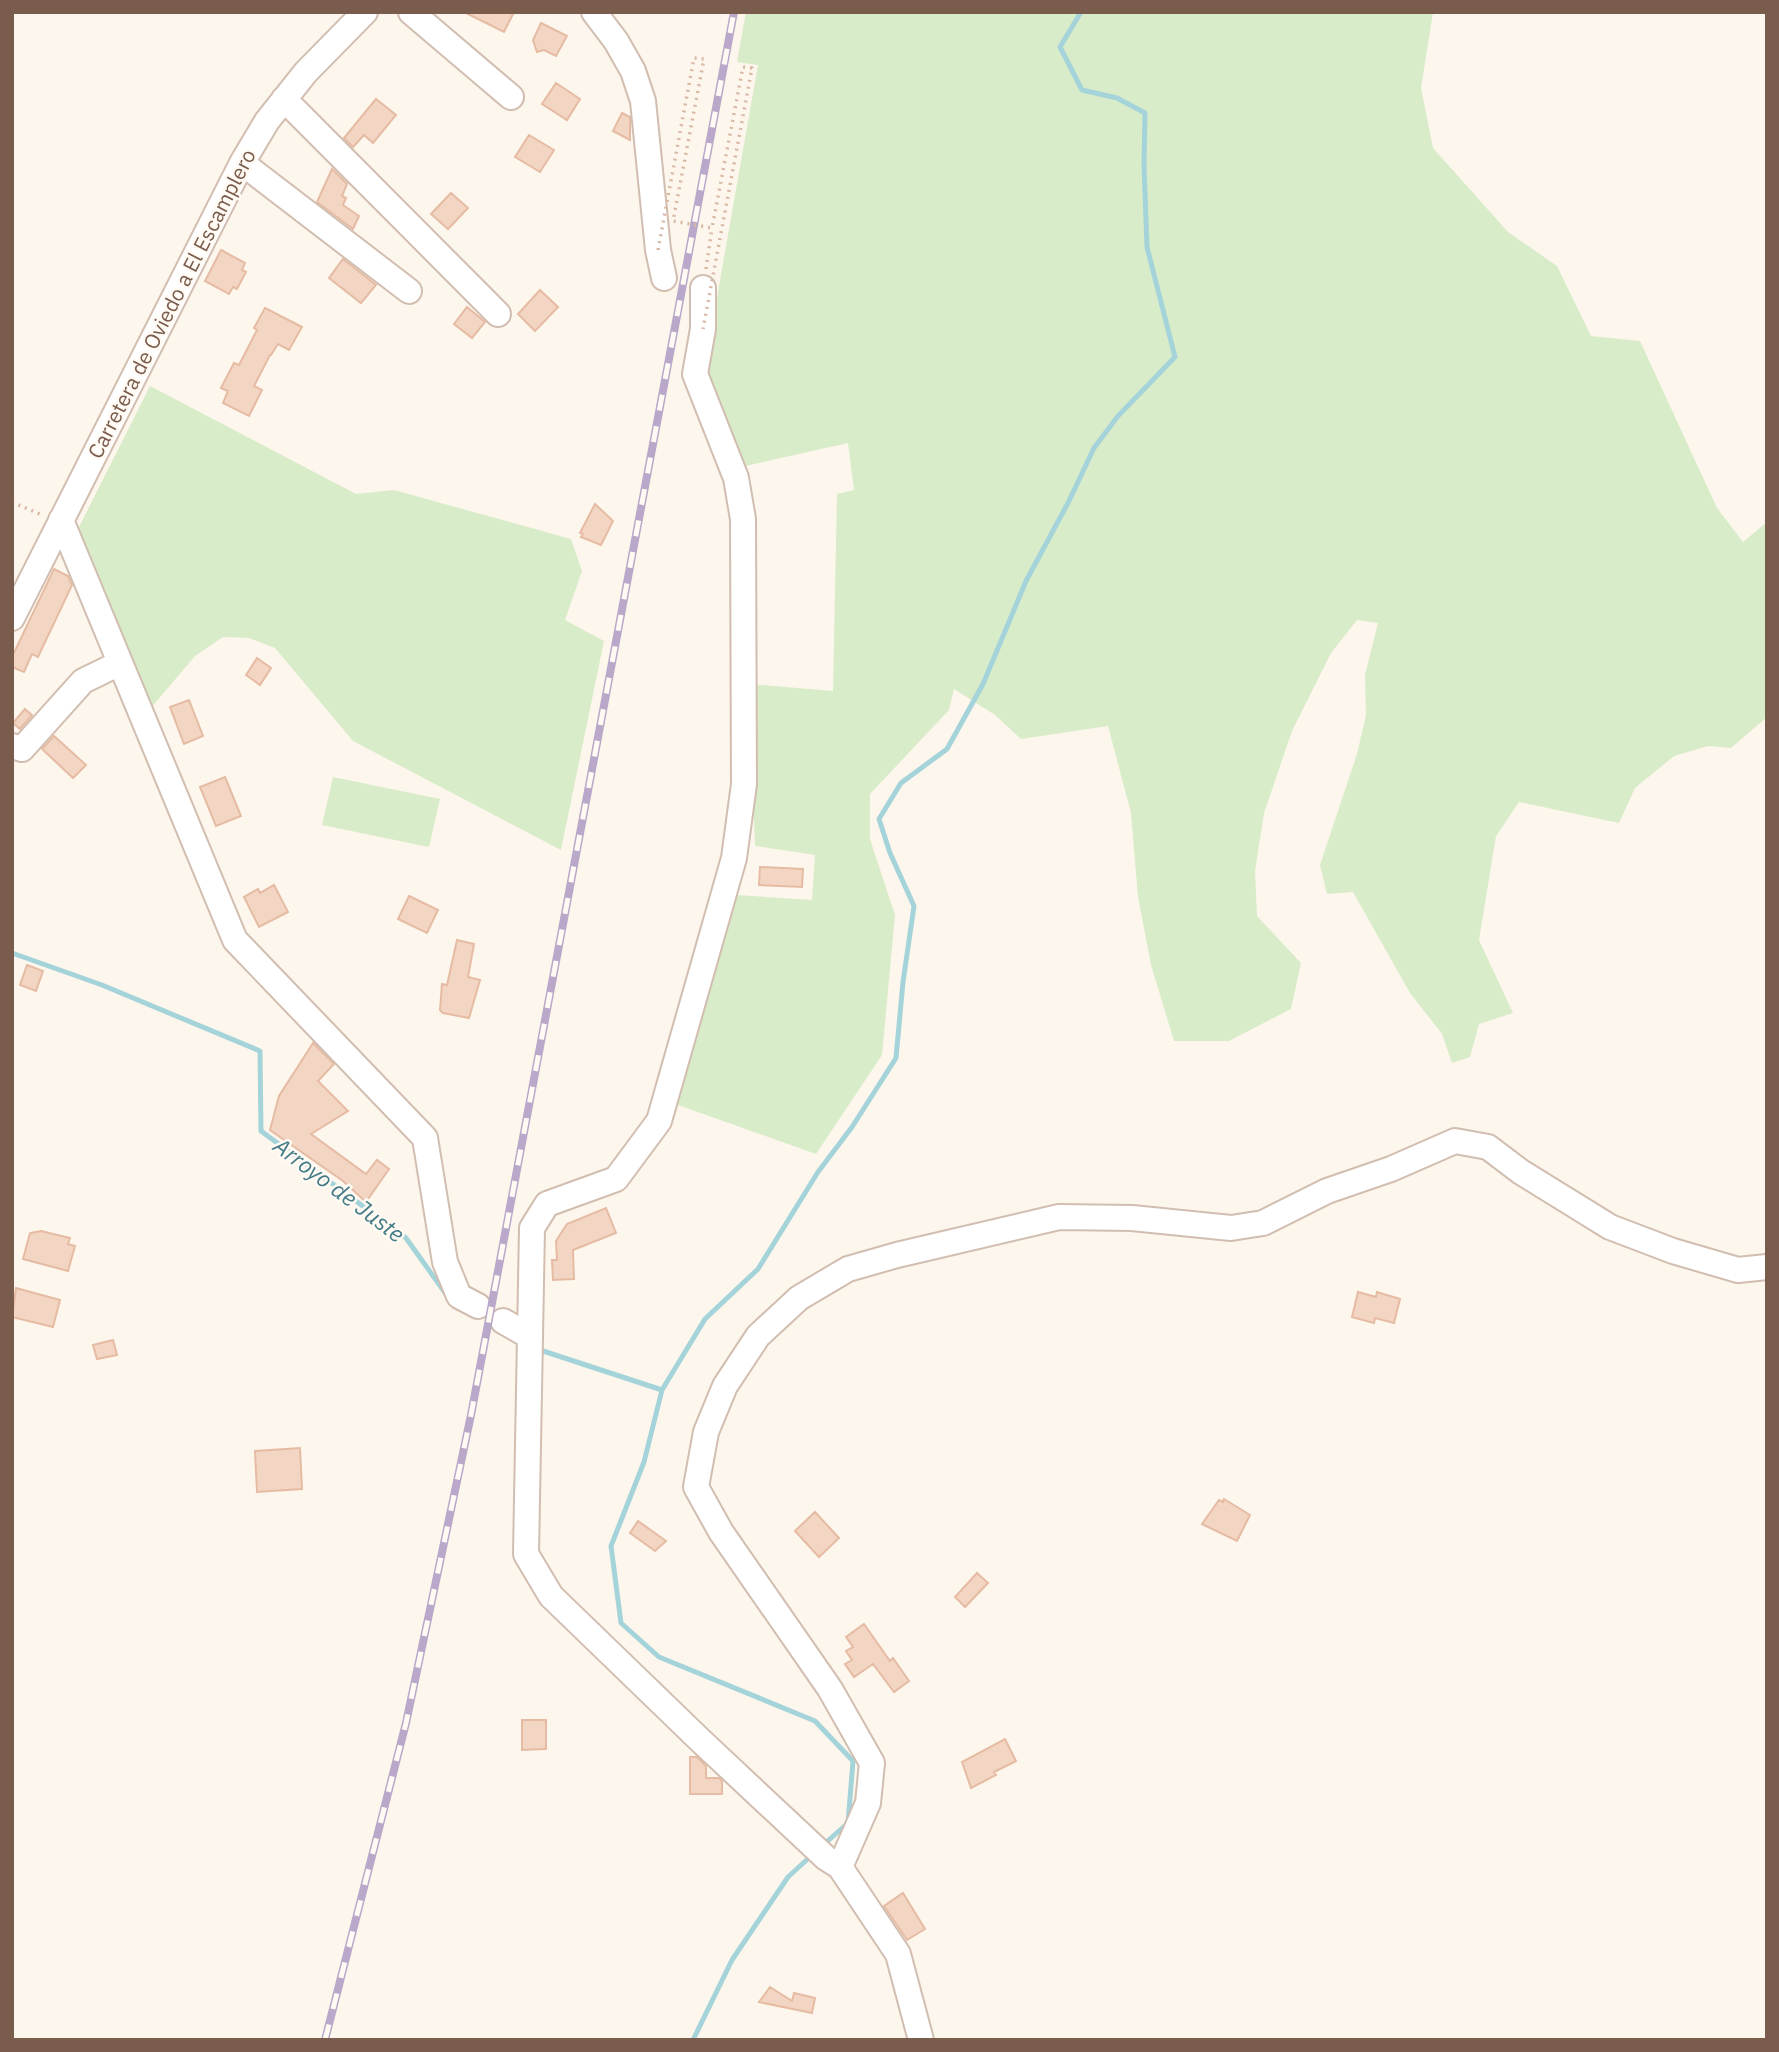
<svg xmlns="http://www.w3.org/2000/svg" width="1779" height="2052" font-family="'IBM Plex Sans',sans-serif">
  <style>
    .green { fill: #d8ecc9 }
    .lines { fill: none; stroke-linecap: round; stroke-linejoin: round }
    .stream { stroke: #a5d3da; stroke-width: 5 }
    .building { fill: #f3d5c3; stroke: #e6bba3; stroke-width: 2 }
    .minor-casing { stroke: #d1beb0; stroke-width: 28 }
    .path { stroke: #d9b8a5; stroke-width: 3.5; stroke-dasharray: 2 5; stroke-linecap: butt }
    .minor { stroke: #fff; stroke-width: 24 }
    .rail-casing { stroke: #b9a8c9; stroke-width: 8 }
    .rail { stroke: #fffaf3; stroke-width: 5; stroke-dasharray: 16; stroke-linecap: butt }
    .path-bridge { stroke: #d9b8a5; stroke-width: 3.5; stroke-dasharray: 2 5; stroke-linecap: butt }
    .labels { text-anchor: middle; stroke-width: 5; stroke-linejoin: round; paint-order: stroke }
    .street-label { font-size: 21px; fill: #7a5c4d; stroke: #fffaf3 }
    .water-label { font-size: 23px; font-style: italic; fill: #437c86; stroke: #fffaf3 }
  </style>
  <rect width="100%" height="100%" fill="#fdf6ec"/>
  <path class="green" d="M 746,12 L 1433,12 L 1421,88 L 1433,148 L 1508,232 L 1557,266 L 1591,336 L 1640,341 L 1717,508 L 1743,542 L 1767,522 L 1767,717 L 1731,748 L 1708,746 L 1674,756 L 1635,788 L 1619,823 L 1519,802 L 1496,836 L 1479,940 L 1513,1013 L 1479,1024 L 1470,1057 L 1452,1063 L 1442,1034 L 1410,993 L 1353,892 L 1327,894 L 1320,865 L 1357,754 L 1366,715 L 1365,675 L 1378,623 L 1357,620 L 1331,653 L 1292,731 L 1264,813 L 1255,871 L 1257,916 L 1301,963 L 1291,1009 L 1229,1041 L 1174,1041 L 1151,965 L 1138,897 L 1131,813 L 1108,726 L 1021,739 L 995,715 L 954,689 L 949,710 L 870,794 L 870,839 L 895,915 L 882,1055 L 816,1154 L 675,1104 L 737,895 L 812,900 L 815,855 L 755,846 L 749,684 L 833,691 L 837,494 L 854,490 L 848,443 L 741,467 L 702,367 L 713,320 L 758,65 L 737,62 Z
    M 150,386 L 356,494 L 394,490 L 571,539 L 582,571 L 565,620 L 604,641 L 561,850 L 353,741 L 275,648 L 249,638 L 223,637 L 195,656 L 151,708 L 78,529 Z
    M 333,777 L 440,799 L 429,847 L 322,825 Z"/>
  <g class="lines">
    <path class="stream" d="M 12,953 L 102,985 L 260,1051 L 261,1131 L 406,1238 L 446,1294
      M 537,1349 L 662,1390
      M 822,1846 L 848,1823 L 853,1761 L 815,1721 L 659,1657 L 621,1623 L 611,1546 L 644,1462 L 662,1390 L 705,1319 L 758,1269 L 818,1172 L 852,1127 L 896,1058 L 903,982 L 914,906 L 890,853 L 879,819 L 901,783 L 947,749 L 983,684 L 1026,581 L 1068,503 L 1094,448 L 1118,416 L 1175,357 L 1147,247 L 1144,165 L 1145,113 L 1117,98 L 1082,90 L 1060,47 L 1081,12
      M 693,2040 L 732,1960 L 788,1877 L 812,1855"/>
  </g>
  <path class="building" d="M 464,12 L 514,12 L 504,32 Z
    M 541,23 L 567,36 L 556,56 L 544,50 L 537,52 L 533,40 Z
    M 556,83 L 580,99 L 567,120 L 542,104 Z
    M 376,99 L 396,115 L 373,143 L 364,135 L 353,147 L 344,138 Z
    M 622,113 L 630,117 L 630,140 L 613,131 Z
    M 529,135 L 554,150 L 540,172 L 515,157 Z
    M 332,169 L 347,184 L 342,196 L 346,198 L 343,205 L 359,216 L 353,229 L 317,202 Z
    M 451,193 L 468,208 L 448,229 L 431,214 Z
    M 221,250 L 245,263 L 242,270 L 246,272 L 237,289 L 233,287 L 229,294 L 205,281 Z
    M 343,259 L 376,285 L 361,303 L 329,278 Z
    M 540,290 L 558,307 L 535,331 L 518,314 Z
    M 467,307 L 485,322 L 472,338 L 454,324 Z
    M 265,308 L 302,327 L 289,350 L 278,344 L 271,355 L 270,355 L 254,386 L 262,390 L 249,416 L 223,403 L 228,391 L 221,388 L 234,363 L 239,365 L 257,330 L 254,328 Z
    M 595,504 L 613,521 L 601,545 L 581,537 L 583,534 L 580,533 Z
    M 54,569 L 68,576 L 72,585 L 38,657 L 32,654 L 24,672 L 12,667 L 12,657 Z
    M 257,658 L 271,668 L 260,685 L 246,675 Z
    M 189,700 L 203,736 L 184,744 L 170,707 Z
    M 25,709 L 32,715 L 20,729 L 13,723 Z
    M 54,736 L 86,765 L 73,778 L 42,749 Z
    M 225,777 L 241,816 L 216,826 L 200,787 Z
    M 760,867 L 803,869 L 802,887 L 759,885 Z
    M 274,885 L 288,912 L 259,927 L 244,897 L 258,889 L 260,893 Z
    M 409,896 L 438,910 L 427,933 L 398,919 Z
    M 457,940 L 474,944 L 468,977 L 480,980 L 469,1018 L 443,1013 L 440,1010 L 442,984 L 447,985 Z
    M 27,965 L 43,971 L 36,991 L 20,985 Z
    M 313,1043 L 334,1064 L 318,1081 L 348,1111 L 311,1134 L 366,1174 L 377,1160 L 389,1169 L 366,1202 L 343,1181 L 270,1130 L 279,1096 Z
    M 606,1208 L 616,1233 L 573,1250 L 574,1279 L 553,1280 L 552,1260 L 557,1260 L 556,1241 L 567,1224 Z
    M 41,1231 L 70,1238 L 68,1244 L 75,1246 L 68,1271 L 23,1259 L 30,1233 Z
    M 16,1288 L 60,1300 L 53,1327 L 12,1317 Z
    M 1358,1292 L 1376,1297 L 1377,1292 L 1400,1299 L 1394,1323 L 1375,1318 L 1374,1323 L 1352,1317 Z
    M 113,1340 L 117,1355 L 97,1359 L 93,1345 Z
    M 300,1448 L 302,1489 L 257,1492 L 255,1451 Z
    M 1224,1499 L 1250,1515 L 1237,1541 L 1202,1524 L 1219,1500 L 1223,1502 Z
    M 815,1512 L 839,1538 L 819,1557 L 795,1531 Z
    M 638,1521 L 666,1541 L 655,1551 L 637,1538 L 630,1533 Z
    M 977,1573 L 988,1583 L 965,1607 L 955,1597 Z
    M 864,1624 L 890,1661 L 893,1658 L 909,1681 L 894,1692 L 873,1664 L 854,1677 L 845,1664 L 852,1660 L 846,1651 L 853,1647 L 846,1637 Z
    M 522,1720 L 546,1720 L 546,1749 L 522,1750 Z
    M 1005,1739 L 1016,1761 L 994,1772 L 996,1775 L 971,1788 L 962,1762 Z
    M 690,1757 L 697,1757 L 706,1766 L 706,1778 L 719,1778 L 722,1781 L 722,1794 L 690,1794 Z
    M 903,1893 L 925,1929 L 907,1940 L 884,1906 Z
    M 770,1987 L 792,2001 L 794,1993 L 815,1998 L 812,2013 L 759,2002 Z"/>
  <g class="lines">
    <defs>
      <path id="minor" d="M 411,12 L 511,97
        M 594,12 L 616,41 L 633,71 L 643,101 L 658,250 L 664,278
        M 284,99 L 498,314
        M 242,163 L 409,291
        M 703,288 L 703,329 L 695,374 L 736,478 L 743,519 L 744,784 L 734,858 L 659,1121 L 616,1179 L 547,1204 L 532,1228 L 526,1554 L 551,1596 L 701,1741 L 826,1858 L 840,1867 L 898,1954 L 921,2040
        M 61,520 L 235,940 L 425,1138 L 445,1262 L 459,1296 L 478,1306
        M 12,618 L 242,163 L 267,121 L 306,72 L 365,12
        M 12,746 L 22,749 L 83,681 L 120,663
        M 503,1321 L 529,1336
        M 840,1867 L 868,1803 L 872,1763 L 830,1689 L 721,1532 L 696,1487 L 706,1432 L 725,1386 L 758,1336 L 799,1298 L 848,1269 L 897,1255 L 1059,1217 L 1132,1218 L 1231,1228 L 1263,1223 L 1327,1191 L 1391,1169 L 1455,1141 L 1488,1147 L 1521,1172 L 1610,1227 L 1673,1251 L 1738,1270 L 1767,1267"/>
    </defs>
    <use href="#minor" class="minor-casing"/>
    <path class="path" d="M 706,269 L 712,228
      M 12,502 L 42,515"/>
    <use href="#minor" class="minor"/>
    <defs>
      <path id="rail" d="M 325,2040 L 406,1723 L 471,1415 L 734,12"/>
    </defs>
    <use href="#rail" class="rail-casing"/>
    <use href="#rail" class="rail"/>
    <path class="path-bridge" d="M 658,250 L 694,58 L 704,59 L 673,221 L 712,228 L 743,67 L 752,68 L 703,329"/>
  </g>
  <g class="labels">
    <g class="street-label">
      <text transform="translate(172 304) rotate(-63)" y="7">Carretera de Oviedo a El Escamplero</text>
    </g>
    <g class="water-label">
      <text transform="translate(339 1190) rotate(37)" y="8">Arroyo de Juste</text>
    </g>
  </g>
  <rect width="1779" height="2052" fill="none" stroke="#7a5c4d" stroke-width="28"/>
</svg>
